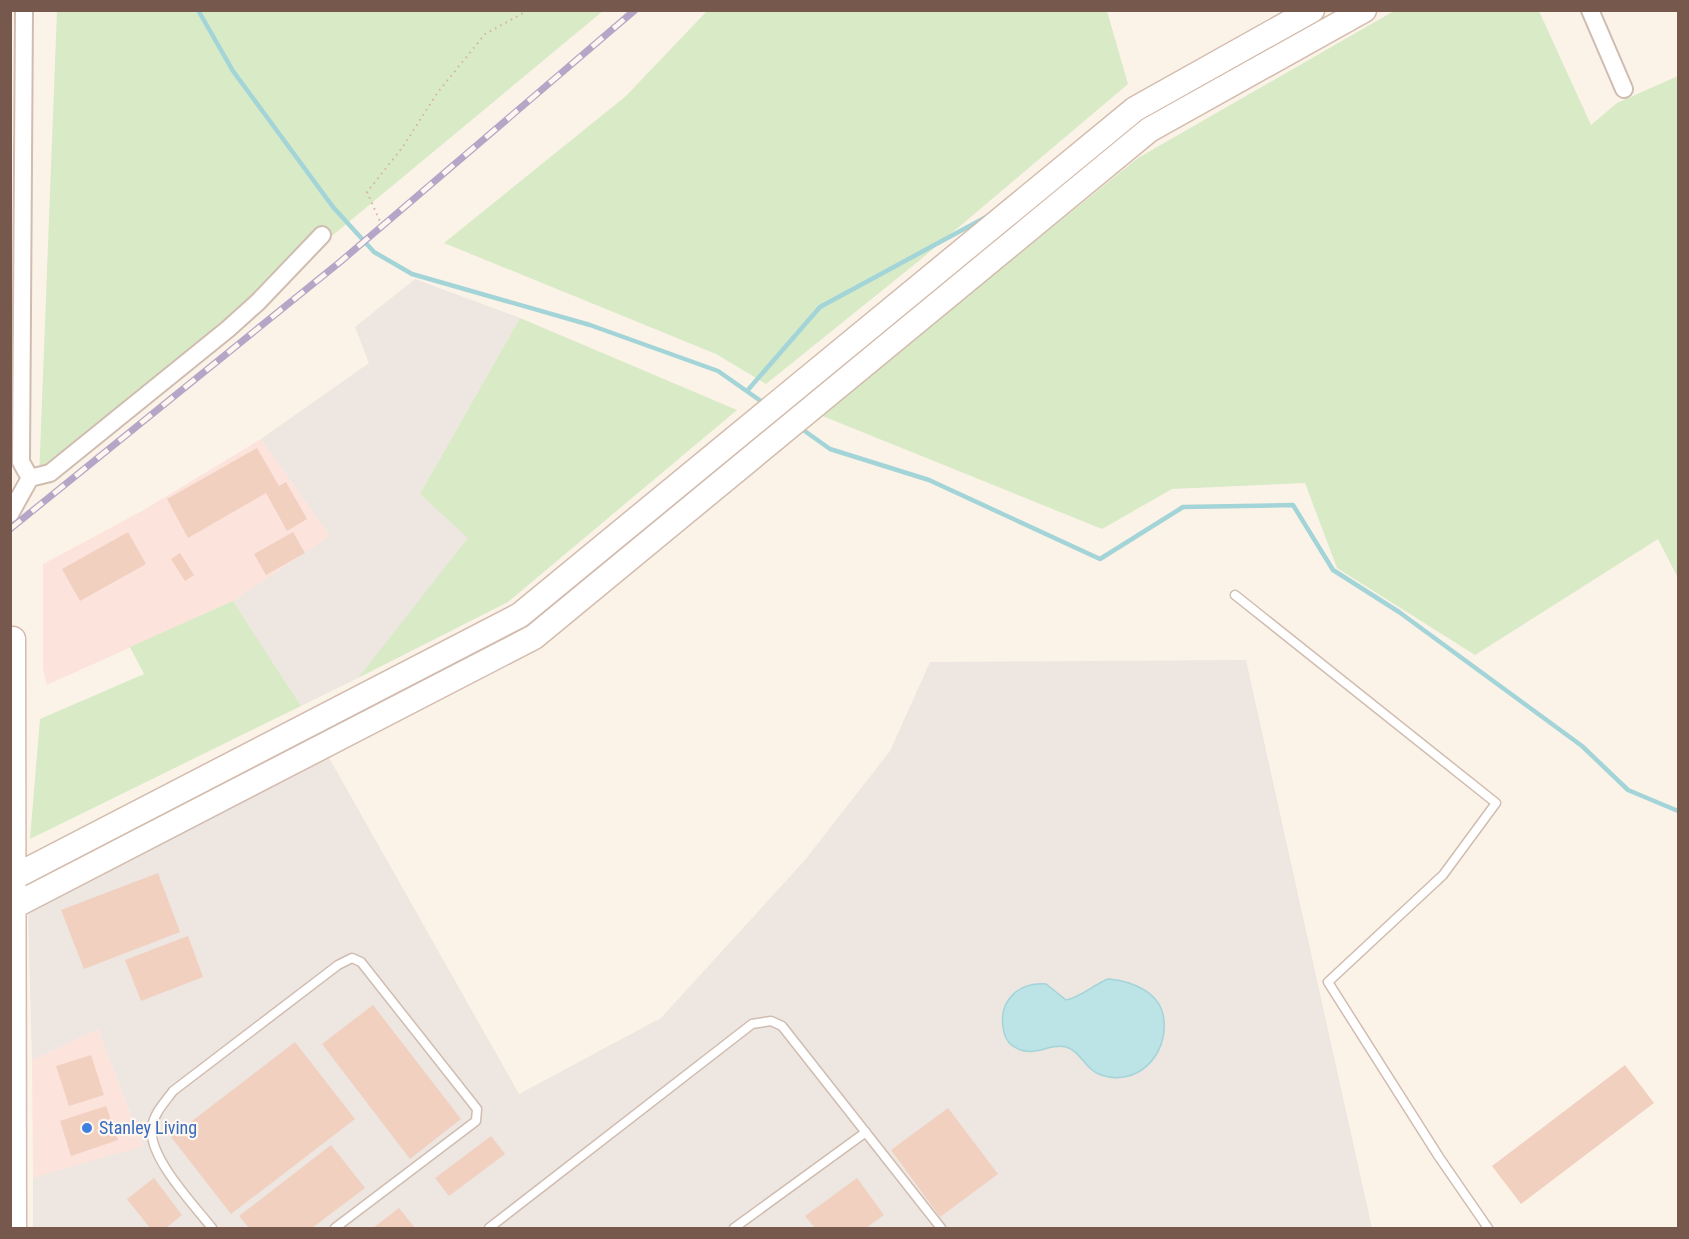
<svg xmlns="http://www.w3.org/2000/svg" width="1689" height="1239" font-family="'Roboto Condensed',sans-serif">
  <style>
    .commercial { fill: #fce3dc }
    .industrial { fill: #ede6e1 }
    .green { fill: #d8eac6 }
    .water { fill: #bce3e6; stroke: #a3d4d8; stroke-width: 1.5 }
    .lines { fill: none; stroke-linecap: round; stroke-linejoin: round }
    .stream { stroke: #a3d4d8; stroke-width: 4.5 }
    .building { fill: #f1d0c0 }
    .lane-casing { stroke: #d0bcb0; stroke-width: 11 }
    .street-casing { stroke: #d0bcb0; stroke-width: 20 }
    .secondary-casing { stroke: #d3bcae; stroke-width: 27 }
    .path { stroke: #d7b3a3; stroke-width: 2; stroke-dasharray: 1.5 4.5; stroke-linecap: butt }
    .lane { stroke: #fff; stroke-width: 8 }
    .street { stroke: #fff; stroke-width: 16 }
    .secondary { stroke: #fff; stroke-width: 24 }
    .rail-casing { stroke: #b5a6c7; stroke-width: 7 }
    .rail { stroke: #fff7ef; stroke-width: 4.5; stroke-dasharray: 14; stroke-linecap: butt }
    .shop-dot { fill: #3f7fe0; stroke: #fff7ef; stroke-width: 2 }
    .labels { text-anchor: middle; stroke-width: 4.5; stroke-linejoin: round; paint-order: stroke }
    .shop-label { font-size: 18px; fill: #366cbe; stroke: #fff7ef; text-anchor: start }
  </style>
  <rect width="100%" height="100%" fill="#fcf3e8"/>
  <path class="commercial" d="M 261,439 L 330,536 L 233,601 L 47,685 L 43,670 L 43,564 L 142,511 Z
    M 98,1029 L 143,1147 L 33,1178 L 32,1060 Z"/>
  <path class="industrial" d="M 415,279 L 520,318 L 420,494 L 469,538 L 358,678 L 301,706 L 233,601 L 330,536 L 261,439 L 369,363 L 355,327 Z
    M 1246,660 L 1372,1228 L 33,1228 L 33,1178 L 143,1146 L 98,1029 L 32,1060 L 28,909 L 328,756 L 519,1094 L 661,1018 L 805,860 L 890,751 L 930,662 Z"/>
  <path class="green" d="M 57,11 L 603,11 L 39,479 Z
    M 707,11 L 1107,11 L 1128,84 L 920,260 L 766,384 L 716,354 L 444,243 L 626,96 Z
    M 1394,11 L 1539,11 L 1591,125 L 1617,103 L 1678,76 L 1678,578 L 1658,539 L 1475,655 L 1337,568 L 1305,483 L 1172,489 L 1102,529 L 820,415 L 1138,158 Z
    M 520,318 L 737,410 L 508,602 L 358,678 L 468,538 L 420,494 Z
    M 233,601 L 301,706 L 30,839 L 40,719 L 144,674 L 130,647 Z"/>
  <path class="water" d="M 1108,979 C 1132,981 1162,992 1164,1021 C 1167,1056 1137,1087 1101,1075 C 1085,1070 1081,1051 1066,1047 C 1049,1042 1034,1060 1013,1046 C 1006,1042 1004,1035 1003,1027 C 999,1000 1019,982 1046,984 L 1066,1000 C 1081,997 1093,985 1108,979 Z"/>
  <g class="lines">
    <path class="stream" d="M 198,10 L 233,71 L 333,207 L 374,252 L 412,274 L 590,325 L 718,371 L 765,404
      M 747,391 L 820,307 L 988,216
      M 799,427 L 830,449 L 929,480 L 1100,559 L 1183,507 L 1293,505 L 1333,570 L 1399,612 L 1582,746 L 1628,790 L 1678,811"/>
  </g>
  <path class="building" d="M 257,448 L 279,486 L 286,482 L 307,519 L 287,531 L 266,493 L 188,538 L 167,499 Z
    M 128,532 L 146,564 L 80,601 L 62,569 Z
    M 293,532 L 305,553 L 266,575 L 254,554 Z
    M 180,553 L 194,575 L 185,581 L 171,559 Z
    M 158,873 L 180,932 L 84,969 L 61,910 Z
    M 188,936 L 203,977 L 141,1001 L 125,960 Z
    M 373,1005 L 461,1119 L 410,1159 L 322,1044 Z
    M 295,1042 L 355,1119 L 231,1214 L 171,1137 Z
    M 91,1055 L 104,1095 L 69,1106 L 56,1066 Z
    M 1625,1065 L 1654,1103 L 1521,1204 L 1492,1166 Z
    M 106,1106 L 118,1140 L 71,1156 L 60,1121 Z
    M 948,1108 L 998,1174 L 940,1217 L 891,1150 Z
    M 491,1136 L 505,1154 L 449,1196 L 435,1178 Z
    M 331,1145 L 365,1188 L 312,1228 L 249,1228 L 239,1216 Z
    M 154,1178 L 182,1215 L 166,1228 L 150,1228 L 127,1199 Z
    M 857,1178 L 884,1215 L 866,1228 L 815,1228 L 805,1216 Z
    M 399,1208 L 415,1228 L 373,1228 Z"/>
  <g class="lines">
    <defs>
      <path id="lane" d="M 1235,595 L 1496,803 L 1443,875 L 1328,982 L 1439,1157 L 1488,1228
        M 212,1228 C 194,1205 147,1156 152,1127 C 154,1113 165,1102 173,1091 L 338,965 L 352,958 L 361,962 L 477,1109 L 476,1121 L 335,1228
        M 489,1228 L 752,1024 L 771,1021 L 782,1026 L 941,1228
        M 734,1228 L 866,1132"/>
      <path id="street" d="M 24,10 L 21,462 L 30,478 L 50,473 L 228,329 L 258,302 L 322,235
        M 1590,10 L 1624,89
        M 10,514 L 30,478"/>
      <path id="secondary" d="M 13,639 L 14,1228
        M 14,877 L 520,615 L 1135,109 L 1312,10
        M 14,906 L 534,637 L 1149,130 L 1364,10"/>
    </defs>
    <use href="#lane" class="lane-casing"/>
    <use href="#street" class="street-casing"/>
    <use href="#secondary" class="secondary-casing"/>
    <path class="path" d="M 382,226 L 367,192 L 402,148 L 438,92 L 485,34 L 529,10"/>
    <use href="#lane" class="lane"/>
    <use href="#street" class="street"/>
    <use href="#secondary" class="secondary"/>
    <defs>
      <path id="rail" d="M 10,529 L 340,262 L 635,10"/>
    </defs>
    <use href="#rail" class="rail-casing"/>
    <use href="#rail" class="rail"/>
  </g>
  <circle class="shop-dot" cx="87" cy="1128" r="6"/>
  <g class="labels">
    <g class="shop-label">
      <text x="99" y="1134">Stanley Living</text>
    </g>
  </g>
  <rect width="1689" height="1239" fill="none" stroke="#76584c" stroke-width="24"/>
</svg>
